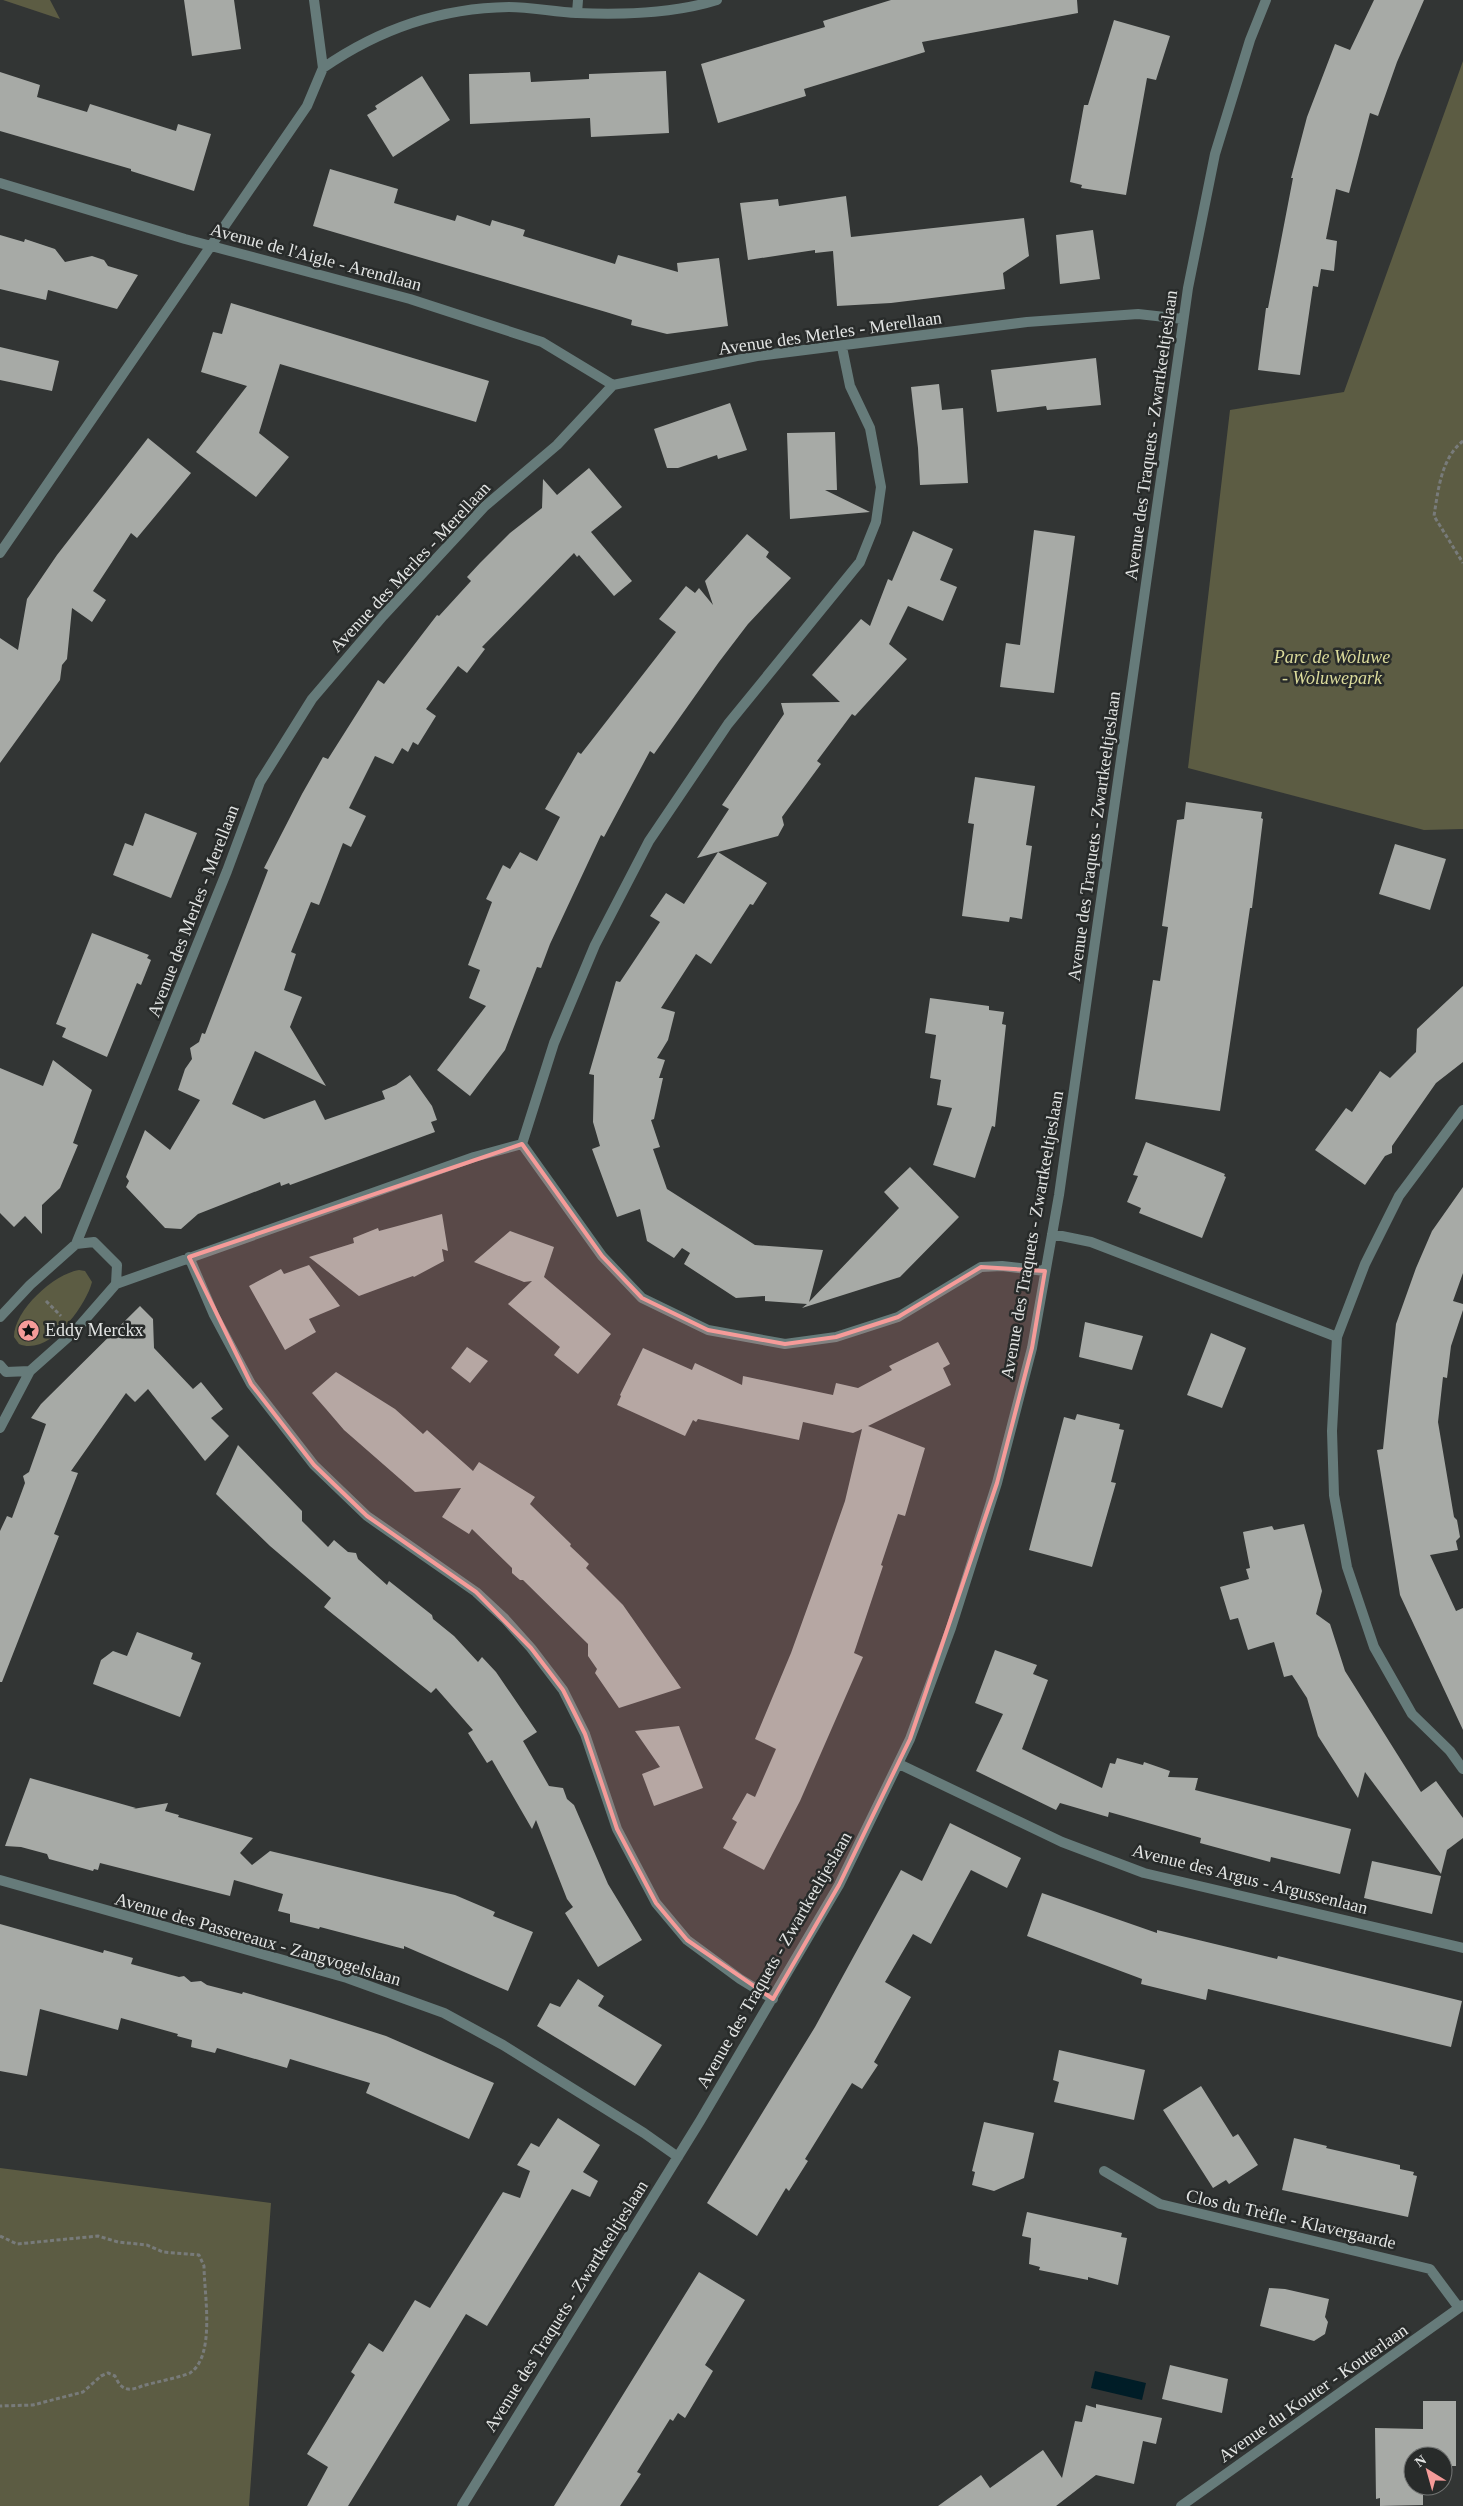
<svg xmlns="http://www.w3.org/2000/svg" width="1463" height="2506" font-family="Georgia,serif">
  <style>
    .green { fill: #5c5c43 }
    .water { fill: #001d27 }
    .building { fill: #a7aaa6 }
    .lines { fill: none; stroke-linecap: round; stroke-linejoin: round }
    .path { stroke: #787b7a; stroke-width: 3; stroke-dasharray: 4 2.5; stroke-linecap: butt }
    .lane { stroke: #667b7a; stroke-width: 10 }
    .street { stroke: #667b7a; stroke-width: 10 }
    .marked { fill: #f59b99; fill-opacity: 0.2; stroke: #f59b99; stroke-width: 4; stroke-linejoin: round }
    .labels { text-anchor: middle; stroke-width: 5; stroke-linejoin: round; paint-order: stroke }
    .street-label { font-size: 18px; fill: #e3e5e4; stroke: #282b2a }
    .park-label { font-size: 18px; font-style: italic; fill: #dcdc9c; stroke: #282b2a }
    .poi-label { font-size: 18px; fill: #e3e5e4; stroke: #282b2a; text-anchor: start }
  </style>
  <rect width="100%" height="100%" fill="#323534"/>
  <path class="green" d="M 3,0 L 50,0 L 60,19 Z
    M 1463,61 L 1463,829 L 1424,830 L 1188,768 L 1230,410 L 1344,392 Z
    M 79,1270 L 85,1271 L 92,1282 C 86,1306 49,1357 19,1344 L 14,1337 C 14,1310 54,1274 79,1270 Z
    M 0,2168 L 271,2203 L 249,2506 L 0,2506 Z"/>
  <path class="water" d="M 1095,2371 L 1146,2383 L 1142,2400 L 1091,2388 Z"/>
  <path class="building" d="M 184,0 L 234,0 L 241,49 L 192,56 Z
    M 891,0 L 1077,0 L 1078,13 L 922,42 L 925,52 L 804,89 L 806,96 L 718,123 L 701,64 L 825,27 L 823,21 Z
    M 1374,0 L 1424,0 L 1397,62 L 1378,116 L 1370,113 L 1349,193 L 1336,189 L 1326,239 L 1337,241 L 1334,271 L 1321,269 L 1318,287 L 1313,286 L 1300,375 L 1258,370 L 1266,308 L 1268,308 L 1293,178 L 1291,178 L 1307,117 L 1335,44 L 1350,50 Z
    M 1114,20 L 1170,36 L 1156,80 L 1147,78 L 1126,195 L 1081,188 L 1082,185 L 1070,182 L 1084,105 L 1088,105 Z
    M 666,71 L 669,133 L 591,137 L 590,118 L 470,124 L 469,74 L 530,72 L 531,82 L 589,79 L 589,74 Z
    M 0,72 L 40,85 L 37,97 L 87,112 L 90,104 L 176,131 L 178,124 L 211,134 L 194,191 L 131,171 L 131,169 L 0,131 Z
    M 422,76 L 450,120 L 393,157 L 367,115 L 377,109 L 375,106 Z
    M 330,169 L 398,189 L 394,203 L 455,221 L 457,215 L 490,226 L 492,220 L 525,230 L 523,236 L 615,264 L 618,255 L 678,272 L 677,263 L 719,258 L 728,326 L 667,334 L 631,325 L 632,320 L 606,312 L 313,226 Z
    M 846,196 L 851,237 L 1024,218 L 1029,256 L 1003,273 L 1005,289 L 891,303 L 837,306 L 833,251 L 815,253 L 815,250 L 748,260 L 740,203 L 778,199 L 779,206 Z
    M 1093,230 L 1100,279 L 1060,284 L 1056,235 Z
    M 0,235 L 24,242 L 25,239 L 55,249 L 65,262 L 92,256 L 104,260 L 108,266 L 138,275 L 117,309 L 48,290 L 46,300 L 0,289 Z
    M 231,303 L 489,381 L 476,422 L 280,364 L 259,433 L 289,457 L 256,497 L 196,452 L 247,386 L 201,372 L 213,332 L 222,334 Z
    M 0,347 L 59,361 L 52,391 L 0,380 Z
    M 1096,358 L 1101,405 L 1047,410 L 1046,406 L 997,412 L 991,370 Z
    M 939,384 L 942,410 L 963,408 L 968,483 L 920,485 L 918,448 L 911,387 Z
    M 730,403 L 747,450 L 718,459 L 717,455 L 678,468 L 667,468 L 654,429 Z
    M 835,432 L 837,490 L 825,490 L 870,512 L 790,519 L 787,433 Z
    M 148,438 L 191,473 L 137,538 L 131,533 L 93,591 L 106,600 L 92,622 L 72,608 L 67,659 L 62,665 L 60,680 L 0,763 L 0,638 L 18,650 L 27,599 L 57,555 Z
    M 589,468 L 622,507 L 591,532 L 632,581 L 614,596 L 579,555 L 577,557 L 574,553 L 482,647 L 485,649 L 467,673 L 458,666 L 426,709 L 436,716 L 418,745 L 413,742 L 408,752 L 402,748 L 393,764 L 375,756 L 349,808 L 366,816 L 351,847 L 343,843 L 319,905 L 311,902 L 291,952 L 296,954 L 284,990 L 302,997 L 290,1027 L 326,1086 L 255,1051 L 232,1104 L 264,1119 L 315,1100 L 325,1120 L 385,1099 L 382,1091 L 396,1085 L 410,1075 L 432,1106 L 437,1120 L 431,1122 L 435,1132 L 290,1185 L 289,1183 L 281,1186 L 280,1182 L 198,1214 L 181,1229 L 165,1228 L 126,1187 L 129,1181 L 126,1177 L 145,1130 L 170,1150 L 200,1100 L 178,1090 L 185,1069 L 192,1059 L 190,1048 L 199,1042 L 202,1033 L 205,1034 L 268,870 L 264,868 L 302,794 L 323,757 L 328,759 L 378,680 L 384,684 L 437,615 L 439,616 L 471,581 L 467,577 L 480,563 L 510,533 L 542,508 L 543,479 L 557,495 Z
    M 1034,530 L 1075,536 L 1054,693 L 1000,687 L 1006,643 L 1020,645 Z
    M 913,531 L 953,549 L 940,580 L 957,587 L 943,621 L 908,606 L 889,644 L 907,659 L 855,716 L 852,714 L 817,761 L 821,764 L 782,817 L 784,825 L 778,836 L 718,852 L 767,883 L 753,905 L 750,904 L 711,964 L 696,954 L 661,1008 L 675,1012 L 668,1040 L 657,1058 L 665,1060 L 659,1078 L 663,1078 L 654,1119 L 651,1120 L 660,1147 L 653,1149 L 667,1189 L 755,1245 L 823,1250 L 809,1302 L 899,1208 L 884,1192 L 910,1167 L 959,1217 L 900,1277 L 802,1308 L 807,1304 L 765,1301 L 765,1296 L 736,1298 L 684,1264 L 690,1253 L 682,1248 L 674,1258 L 647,1241 L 640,1209 L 617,1217 L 592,1149 L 600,1146 L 593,1122 L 594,1075 L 589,1074 L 616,981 L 620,982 L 660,922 L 650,916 L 666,893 L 684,904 L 718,852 L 697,858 L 729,809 L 722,805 L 784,714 L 781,703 L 840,702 L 812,675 L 861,619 L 870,626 L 888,579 L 892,581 Z
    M 747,534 L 769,552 L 766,557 L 791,578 L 748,624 L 719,662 L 654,754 L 650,751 L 604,837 L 601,835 L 550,944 L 541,968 L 537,967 L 505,1050 L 470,1096 L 437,1070 L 486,1006 L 469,998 L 480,970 L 468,965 L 492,902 L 486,899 L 503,865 L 510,869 L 520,852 L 537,861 L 560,817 L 545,809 L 578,752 L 581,754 L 676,632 L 659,619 L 686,586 L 695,593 L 699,588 L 713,605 L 705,581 Z
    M 975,777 L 1035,786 L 1026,845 L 1032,846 L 1022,919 L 1010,917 L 1009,922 L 962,916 L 974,824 L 968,823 Z
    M 1186,802 L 1262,812 L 1261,818 L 1263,819 L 1252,908 L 1250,908 L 1220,1111 L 1135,1099 L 1153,980 L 1160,981 L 1168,927 L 1162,926 L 1177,820 L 1184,819 Z
    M 145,813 L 197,833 L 171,898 L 113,875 L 125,843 L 133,846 Z
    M 1395,844 L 1446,859 L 1430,910 L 1379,894 Z
    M 92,933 L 149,955 L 147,958 L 151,960 L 141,985 L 137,983 L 107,1057 L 62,1037 L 66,1028 L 56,1024 Z
    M 1463,986 L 1463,1062 L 1436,1083 L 1392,1146 L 1392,1153 L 1385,1156 L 1365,1185 L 1315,1150 L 1346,1108 L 1352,1112 L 1380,1071 L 1390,1078 L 1416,1052 L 1417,1029 Z
    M 930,998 L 989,1006 L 989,1010 L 1004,1012 L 1002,1024 L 1006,1025 L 995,1127 L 992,1126 L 975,1178 L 933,1165 L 952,1108 L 937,1105 L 941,1080 L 930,1078 L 936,1035 L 925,1033 Z
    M 53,1060 L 92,1090 L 73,1143 L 78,1145 L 60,1188 L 42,1205 L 42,1234 L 25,1216 L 14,1227 L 0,1213 L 0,1068 L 43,1086 Z
    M 1146,1142 L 1225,1174 L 1224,1176 L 1226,1177 L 1202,1238 L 1139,1213 L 1141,1208 L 1127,1202 L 1138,1176 L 1133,1175 Z
    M 1463,1187 L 1463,1273 L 1453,1301 L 1463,1304 L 1463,1310 L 1451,1346 L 1447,1378 L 1443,1377 L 1438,1422 L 1454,1517 L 1457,1520 L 1460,1537 L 1456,1541 L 1458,1550 L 1430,1555 L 1456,1611 L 1463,1608 L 1463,1730 L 1400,1595 L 1377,1450 L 1383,1449 L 1396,1324 L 1416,1268 L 1432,1231 Z
    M 442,1214 L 448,1251 L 442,1249 L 444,1261 L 414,1277 L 413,1276 L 359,1296 L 309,1257 L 354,1243 L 353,1238 L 378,1228 L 379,1231 Z
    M 510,1231 L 554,1247 L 544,1277 L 611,1334 L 578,1374 L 554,1355 L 560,1347 L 508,1304 L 532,1281 L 524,1282 L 474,1262 Z
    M 309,1265 L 340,1306 L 309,1319 L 316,1332 L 285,1350 L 249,1286 L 281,1269 L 284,1274 Z
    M 140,1306 L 153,1319 L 154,1348 L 193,1389 L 201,1382 L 223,1409 L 211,1418 L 229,1436 L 205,1461 L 148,1389 L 135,1402 L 126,1393 L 71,1471 L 78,1473 L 54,1534 L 59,1536 L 2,1682 L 0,1682 L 0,1531 L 7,1516 L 12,1518 L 25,1483 L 23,1476 L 29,1472 L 46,1424 L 31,1418 L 41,1404 Z
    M 1085,1322 L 1143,1336 L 1132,1370 L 1079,1357 Z
    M 1211,1333 L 1246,1348 L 1222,1408 L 1187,1395 Z
    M 938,1342 L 950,1364 L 943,1368 L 951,1385 L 868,1426 L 925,1448 L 905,1516 L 898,1514 L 881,1565 L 883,1566 L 854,1653 L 863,1657 L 800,1801 L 764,1870 L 723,1848 L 737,1822 L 732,1819 L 747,1793 L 755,1797 L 776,1749 L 755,1739 L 791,1653 L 822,1567 L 845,1501 L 862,1429 L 853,1433 L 803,1422 L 799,1440 L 698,1419 L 696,1422 L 693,1420 L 685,1436 L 617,1405 L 621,1396 L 620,1395 L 643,1348 L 692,1370 L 695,1363 L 742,1385 L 743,1376 L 833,1395 L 836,1383 L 858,1388 L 892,1370 L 889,1366 Z
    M 467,1347 L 488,1361 L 470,1383 L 451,1368 Z
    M 336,1372 L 395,1409 L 423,1434 L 427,1430 L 473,1471 L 479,1462 L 535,1497 L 530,1504 L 571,1544 L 570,1546 L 589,1564 L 586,1568 L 623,1605 L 681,1688 L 619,1708 L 595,1673 L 597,1669 L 588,1656 L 588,1644 L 523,1580 L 520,1580 L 512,1573 L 512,1568 L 472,1529 L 469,1534 L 442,1517 L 461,1488 L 415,1492 L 344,1430 L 326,1409 L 312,1393 Z
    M 1077,1414 L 1120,1424 L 1119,1429 L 1124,1430 L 1111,1482 L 1116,1483 L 1092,1567 L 1029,1550 L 1064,1417 L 1075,1420 Z
    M 238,1445 L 302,1511 L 302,1521 L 328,1547 L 334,1540 L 348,1552 L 356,1553 L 358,1559 L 387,1585 L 389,1581 L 432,1615 L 433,1619 L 454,1636 L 478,1662 L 482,1657 L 496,1672 L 537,1732 L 523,1741 L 549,1786 L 563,1788 L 567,1799 L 574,1805 L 608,1884 L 642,1940 L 598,1967 L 565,1913 L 573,1907 L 567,1899 L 536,1820 L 532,1829 L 492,1760 L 487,1763 L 468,1733 L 473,1730 L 436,1688 L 431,1693 L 324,1607 L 331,1598 L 270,1546 L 216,1494 Z
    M 1304,1524 L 1322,1591 L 1316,1614 L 1330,1624 L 1345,1671 L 1421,1792 L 1436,1781 L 1463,1818 L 1463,1838 L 1447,1850 L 1441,1874 L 1365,1772 L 1358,1798 L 1318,1736 L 1307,1698 L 1292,1675 L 1284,1677 L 1274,1642 L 1248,1650 L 1238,1618 L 1230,1620 L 1220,1587 L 1249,1579 L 1246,1569 L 1250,1568 L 1243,1532 L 1272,1526 L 1274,1530 Z
    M 137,1632 L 193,1653 L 191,1659 L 201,1663 L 180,1717 L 93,1684 L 101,1660 L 113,1651 L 127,1656 Z
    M 995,1650 L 1037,1665 L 1033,1674 L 1048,1680 L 1022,1749 L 1102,1788 L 1110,1763 L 1115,1764 L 1117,1758 L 1143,1765 L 1144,1762 L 1170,1771 L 1168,1777 L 1198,1778 L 1195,1790 L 1351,1829 L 1340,1874 L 1271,1857 L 1270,1862 L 1200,1843 L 1201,1838 L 1109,1812 L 1108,1817 L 1060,1803 L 1056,1810 L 976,1771 L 1003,1714 L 975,1703 Z
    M 679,1726 L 703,1788 L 654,1806 L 642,1774 L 660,1767 L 635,1731 Z
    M 30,1778 L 136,1808 L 133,1809 L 168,1803 L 165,1811 L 179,1815 L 178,1817 L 253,1838 L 240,1853 L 252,1865 L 270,1851 L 455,1895 L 495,1912 L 493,1916 L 533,1932 L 508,1991 L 404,1946 L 404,1949 L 320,1927 L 319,1929 L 290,1922 L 290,1914 L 278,1911 L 283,1894 L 234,1880 L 230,1896 L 100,1863 L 98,1870 L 94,1869 L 93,1871 L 49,1859 L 47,1854 L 21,1847 L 5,1846 Z
    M 950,1823 L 1021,1858 L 1007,1888 L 971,1870 L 931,1944 L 913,1934 L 885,1982 L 911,1997 L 874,2062 L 878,2065 L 862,2089 L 852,2083 L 805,2159 L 808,2161 L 789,2191 L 786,2188 L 757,2236 L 707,2203 L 815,2027 L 901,1870 L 922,1881 Z
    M 1372,1861 L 1441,1876 L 1432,1914 L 1364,1898 Z
    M 1042,1893 L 1157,1933 L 1157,1930 L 1277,1959 L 1278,1956 L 1462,2001 L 1451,2047 L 1208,1989 L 1206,2000 L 1141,1984 L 1142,1979 L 1027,1936 Z
    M 0,1924 L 103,1953 L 104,1950 L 133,1958 L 131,1964 L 179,1977 L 184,1976 L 191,1982 L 201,1981 L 207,1985 L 242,1994 L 243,1992 L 314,2013 L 386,2036 L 494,2083 L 469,2139 L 366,2093 L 370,2083 L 290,2059 L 287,2068 L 217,2048 L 215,2053 L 191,2047 L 192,2040 L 177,2036 L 178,2034 L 121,2018 L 118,2030 L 40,2009 L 27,2076 L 0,2071 Z
    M 578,1979 L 604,1996 L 598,2006 L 662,2045 L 635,2086 L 537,2026 L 550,2003 L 560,2007 Z
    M 1059,2050 L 1145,2070 L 1134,2120 L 1054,2102 L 1059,2082 L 1053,2080 Z
    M 1201,2086 L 1233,2137 L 1238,2134 L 1258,2165 L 1229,2184 L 1226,2180 L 1213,2188 L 1163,2110 Z
    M 558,2118 L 600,2145 L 583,2172 L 598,2181 L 590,2197 L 572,2189 L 487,2326 L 466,2314 L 348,2506 L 307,2506 L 328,2467 L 307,2454 L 355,2375 L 351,2372 L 369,2343 L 383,2352 L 415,2300 L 430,2308 L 503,2192 L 520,2198 L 530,2171 L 517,2165 L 531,2143 L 539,2147 Z
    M 984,2122 L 1034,2133 L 1024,2178 L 994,2191 L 972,2185 L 975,2172 L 972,2171 Z
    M 1294,2138 L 1327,2146 L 1326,2148 L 1400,2165 L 1400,2169 L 1414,2172 L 1413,2175 L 1417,2176 L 1408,2217 L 1282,2190 Z
    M 1027,2212 L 1122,2233 L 1121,2237 L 1127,2238 L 1118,2285 L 1088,2277 L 1088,2280 L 1039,2270 L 1040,2267 L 1029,2264 L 1031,2238 L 1022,2236 Z
    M 699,2272 L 745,2300 L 705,2365 L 713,2371 L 685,2418 L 678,2413 L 673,2421 L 670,2419 L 637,2472 L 641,2474 L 620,2506 L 554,2506 Z
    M 1269,2288 L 1285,2289 L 1329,2299 L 1325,2317 L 1328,2322 L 1325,2334 L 1314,2341 L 1260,2326 Z
    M 1170,2365 L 1228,2379 L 1222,2413 L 1162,2399 Z
    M 1423,2401 L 1456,2401 L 1456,2466 L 1447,2466 L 1447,2472 L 1443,2472 L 1443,2456 L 1413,2456 L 1413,2486 L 1423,2486 L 1423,2505 L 1380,2506 L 1380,2498 L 1376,2499 L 1375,2428 L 1423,2429 Z
    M 1096,2404 L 1162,2418 L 1156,2444 L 1143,2441 L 1134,2484 L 1096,2475 L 1056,2506 L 938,2506 L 981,2475 L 990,2488 L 1043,2450 L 1062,2478 L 1075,2421 L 1082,2422 L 1086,2405 L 1096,2408 Z"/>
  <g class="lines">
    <path class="path" d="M 1463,441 C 1441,458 1438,491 1434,516 L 1463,563
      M 46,1301 L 61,1316
      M 0,2236 L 17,2244 L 98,2236 L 118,2242 L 147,2245 L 163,2252 L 199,2255 L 204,2266 C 204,2293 216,2356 190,2373 C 185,2376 152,2383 142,2386 C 128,2392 121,2390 115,2376 L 108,2373 L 101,2376 L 83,2392 L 33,2405 L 0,2406"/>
    <path class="lane" d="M 577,13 L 578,0"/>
    <path class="street" d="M 323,68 C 379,29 439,8 509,7 C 531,7 554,12 577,13 C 623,15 673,14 717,0
      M 0,183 L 185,239 L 410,299 L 542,342 L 613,385
      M 0,553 L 307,106 L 323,68 L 314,0
      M 1463,1110 L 1399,1196 L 1365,1264 L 1337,1337 L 1332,1431 L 1334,1495 L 1347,1567 L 1374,1647 L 1412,1714 L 1450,1751 L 1463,1769
      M 522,1144 L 554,1043 L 595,945 L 649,841 L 728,724 L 860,562 L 876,522 L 881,487 L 870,428 L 850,386 L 842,347
      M 1052,1234 L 1091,1242 L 1337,1337
      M 76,1244 L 227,871 L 260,782 L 312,699 L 383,616 L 484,507 L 557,445 L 613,385 L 757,356 L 1027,322 L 1138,314 L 1183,319
      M 189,1257 L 214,1315 L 251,1384 L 314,1465 L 367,1516 L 476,1592 L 505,1619 L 531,1648 L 563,1690 L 585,1734 L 617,1829 L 656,1903 L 687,1940 L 740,1979 L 773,1999
      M 116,1284 L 474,1157 L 522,1144 L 602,1256 L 642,1298 L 708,1330 L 785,1344 L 836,1337 L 898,1317 L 981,1267 L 1002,1266 L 1045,1271
      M 0,1317 L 30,1285 L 76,1244 L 94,1242 L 117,1265 L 116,1284 L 75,1331 L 30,1371 L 6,1372 L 0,1365
      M 0,1428 L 30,1371
      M 899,1764 L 1062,1842 L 1144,1873 L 1463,1948
      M 0,1880 L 347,1978 L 444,2013 L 503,2045 L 644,2133 L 678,2157
      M 1104,2171 L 1160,2204 L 1430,2269 L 1459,2308
      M 462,2506 L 700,2121 L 839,1885 L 910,1739 L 951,1628 L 997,1483 L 1032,1348 L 1059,1195 L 1188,288 L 1215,154 L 1250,40 L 1266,0
      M 1181,2506 L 1463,2305"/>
  </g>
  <path class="marked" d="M 522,1144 L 602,1256 L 642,1298 L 708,1330 L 785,1344 L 836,1337 L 898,1317 L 981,1267 L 1045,1271 L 1032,1348 L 997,1483 L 910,1739 L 839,1885 L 773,1999 L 687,1940 L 656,1903 L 617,1829 L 585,1734 L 563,1690 L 531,1648 L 476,1592 L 367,1516 L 314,1465 L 251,1384 L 189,1257 Z"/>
  <defs>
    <symbol id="sight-disc" viewBox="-11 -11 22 22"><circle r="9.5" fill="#f59b99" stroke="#282b2a"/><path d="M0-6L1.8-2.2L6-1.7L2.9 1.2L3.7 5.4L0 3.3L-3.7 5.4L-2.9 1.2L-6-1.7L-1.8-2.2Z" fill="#111"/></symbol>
  </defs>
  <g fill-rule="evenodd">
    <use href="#sight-disc" x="16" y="1318" width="25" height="25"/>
  </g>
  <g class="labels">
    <g class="street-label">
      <text transform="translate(316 257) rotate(15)" y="6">Avenue de l'Aigle - Arendlaan</text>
      <text transform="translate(830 333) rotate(-8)" y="6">Avenue des Merles - Merellaan</text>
      <text transform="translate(1151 435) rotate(-82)" y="6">Avenue des Traquets - Zwartkeeltjeslaan</text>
      <text transform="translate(410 567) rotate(-47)" y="6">Avenue des Merles - Merellaan</text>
      <text transform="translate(1094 836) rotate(-82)" y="6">Avenue des Traquets - Zwartkeeltjeslaan</text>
      <text transform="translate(193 911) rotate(-69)" y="6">Avenue des Merles - Merellaan</text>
      <text transform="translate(1032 1235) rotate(-80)" y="6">Avenue des Traquets - Zwartkeeltjeslaan</text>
      <text transform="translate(1250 1879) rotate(14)" y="6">Avenue des Argus - Argussenlaan</text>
      <text transform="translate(258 1939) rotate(16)" y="6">Avenue des Passereaux - Zangvogelslaan</text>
      <text transform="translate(774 1960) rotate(-60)" y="6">Avenue des Traquets - Zwartkeeltjeslaan</text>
      <text transform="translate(1291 2219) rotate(13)" y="6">Clos du Trèfle - Klavergaarde</text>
      <text transform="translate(566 2306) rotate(-58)" y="6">Avenue des Traquets - Zwartkeeltjeslaan</text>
      <text transform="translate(1313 2393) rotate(-35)" y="6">Avenue du Kouter - Kouterlaan</text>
    </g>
    <g class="park-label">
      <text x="1332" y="663">Parc de Woluwe<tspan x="1332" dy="21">- Woluwepark</tspan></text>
    </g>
    <g class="poi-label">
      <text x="45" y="1336">Eddy Merckx</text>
    </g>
  </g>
  <g transform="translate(1428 2471) rotate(323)"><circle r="24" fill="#282b2a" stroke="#737574"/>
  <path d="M0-4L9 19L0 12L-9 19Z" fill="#f59b99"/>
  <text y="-8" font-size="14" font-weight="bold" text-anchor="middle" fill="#e3e5e4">N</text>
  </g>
</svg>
